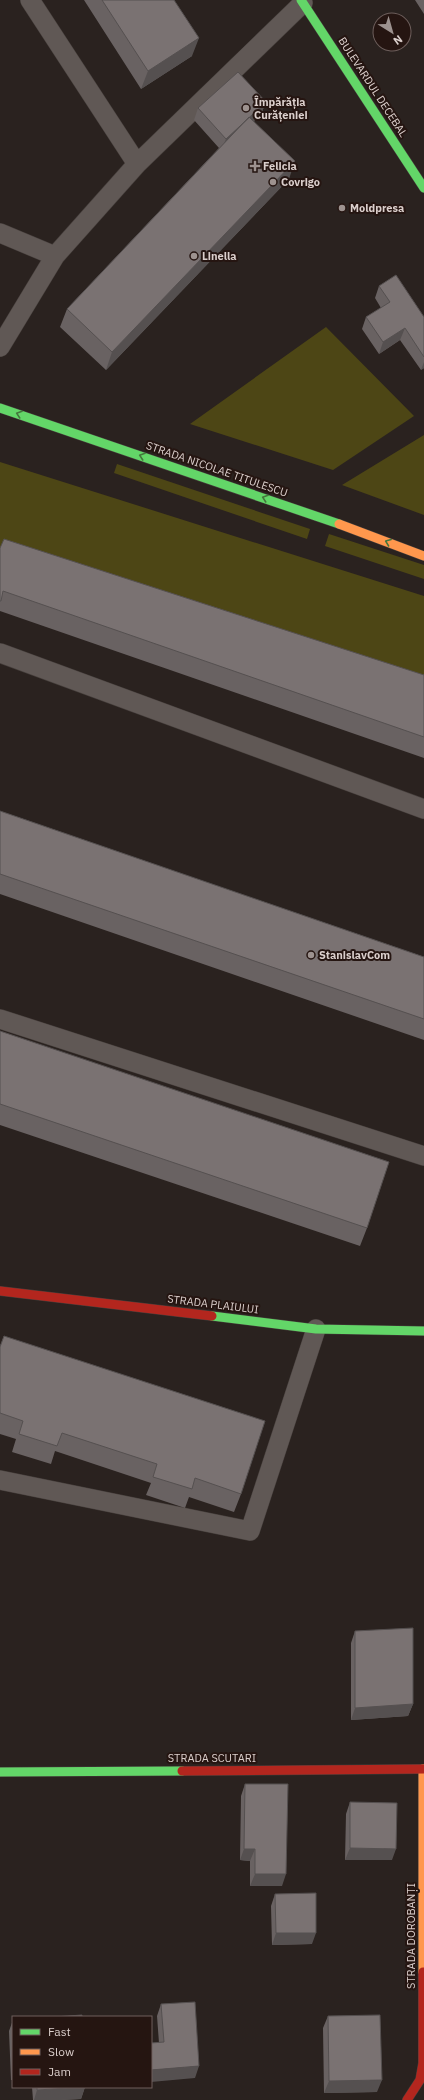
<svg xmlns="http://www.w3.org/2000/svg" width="424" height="2100" font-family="'IBM Plex Sans',sans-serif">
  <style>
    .green { fill: #4d4615 }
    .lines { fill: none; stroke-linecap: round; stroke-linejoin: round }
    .lane-casing { stroke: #463f3c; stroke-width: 20 }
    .fast-casing { stroke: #463f3c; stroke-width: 10 }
    .slow-casing { stroke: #463f3c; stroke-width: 10 }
    .jam-casing { stroke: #463f3c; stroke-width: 10 }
    .lane { stroke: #605855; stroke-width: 19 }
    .fast { stroke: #63d668; stroke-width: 9 }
    .slow { stroke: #ff974d; stroke-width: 9 }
    .jam { stroke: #b3261e; stroke-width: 9 }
    .wall { fill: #696262 }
    .shaded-wall { fill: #555050 }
    .building { fill: #7a7272; stroke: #555050 }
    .oneway { stroke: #44763c }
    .poi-dot { fill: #9d928f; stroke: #251511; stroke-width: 1.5 }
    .labels { text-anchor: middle; stroke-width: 4; stroke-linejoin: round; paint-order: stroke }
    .street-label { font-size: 11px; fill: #dbcfcc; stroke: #251511 }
    .poi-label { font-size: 11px; font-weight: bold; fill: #dbcfcc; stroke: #251511; text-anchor: start }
  </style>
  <rect width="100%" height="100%" fill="#2a221f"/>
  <path class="green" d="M 326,327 L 414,416 L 333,470 L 190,424 Z
    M 424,435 L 424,515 L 342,485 Z
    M 0,462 L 424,596 L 424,688 L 0,554 Z
    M 117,464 L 310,529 L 307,539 L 114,473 Z
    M 329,534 L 424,565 L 424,579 L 325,546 Z"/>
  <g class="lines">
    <defs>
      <path id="lane" d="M 137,164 L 303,3
        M 0,233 L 55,256 L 137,164 L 30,0
        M 0,347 L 55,256
        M 0,653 L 424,809
        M 0,1019 L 424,1156
        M 0,1480 L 250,1531 L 316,1329"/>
      <path id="fast" d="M 301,0 L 424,188
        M 0,408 L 339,524
        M 212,1316 L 316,1329 L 424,1331
        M 0,1772 L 182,1771"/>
      <path id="slow" d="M 339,524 L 424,556
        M 423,1769 L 423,1972"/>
      <path id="jam" d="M 0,1291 L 212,1316
        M 182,1771 L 424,1769
        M 407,2100 L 420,2080 L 423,2063 L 423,1972"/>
    </defs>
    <use href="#lane" class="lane-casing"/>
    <use href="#fast" class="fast-casing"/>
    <use href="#slow" class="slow-casing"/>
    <use href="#jam" class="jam-casing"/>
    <use href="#lane" class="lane"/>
    <use href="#fast" class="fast"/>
    <use href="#slow" class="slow"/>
    <use href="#jam" class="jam"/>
  </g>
  <path class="wall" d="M 84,0 L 174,0 L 192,56 L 141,89 Z
    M 415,0 L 424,0 L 424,14 Z
    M 266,102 L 261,114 L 254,121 L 289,179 L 106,370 L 60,327 L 67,309 L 219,148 L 194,120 L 198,108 Z
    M 379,286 L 424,317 L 424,368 L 421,370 L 400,340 L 379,354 L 362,329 L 366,317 L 381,308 L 375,298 Z
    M 0,548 L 424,675 L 424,758 L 0,611 Z
    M 0,811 L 424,957 L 424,1040 L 0,894 Z
    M 0,1031 L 367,1228 L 360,1246 L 0,1125 Z
    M 4,1336 L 241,1494 L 234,1512 L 189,1497 L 185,1508 L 146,1495 L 151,1483 L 55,1451 L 51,1464 L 12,1452 L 16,1439 L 0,1434 L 0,1346 Z
    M 355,1631 L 413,1704 L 408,1716 L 351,1720 L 351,1643 Z
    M 245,1784 L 282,1886 L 250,1886 L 250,1861 L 240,1860 L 241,1796 Z
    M 350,1802 L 392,1860 L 345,1860 L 346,1814 Z
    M 275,1894 L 312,1944 L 272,1945 L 271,1906 Z
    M 161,2004 L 195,2078 L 159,2043 L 157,2016 Z
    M 328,2016 L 377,2092 L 324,2093 L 323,2028 Z
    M 13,2020 L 13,2080 L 11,2080 L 9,2031 Z
    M 32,2087 L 85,2087 L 81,2099 L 61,2100 L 33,2100 Z"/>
  <path class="shaded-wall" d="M 199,38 L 192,56 L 141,89 L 148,71 Z
    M 266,102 L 261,114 L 221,150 L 226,139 Z
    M 295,161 L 289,179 L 106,370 L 112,352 Z
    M 405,328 L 400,340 L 379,354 L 383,342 Z
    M 424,362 L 424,368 L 421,370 Z
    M 413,1704 L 408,1716 L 351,1720 L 355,1708 Z
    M 350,1848 L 396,1849 L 392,1860 L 345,1860 Z
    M 244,1849 L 255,1849 L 250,1861 L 240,1860 Z
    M 255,1874 L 286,1874 L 282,1886 L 250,1886 Z
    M 276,1933 L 316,1933 L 312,1944 L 272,1945 Z
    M 199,2066 L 195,2078 L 151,2082 L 151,2070 Z
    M 382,2080 L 377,2092 L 324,2093 L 329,2081 Z
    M 85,2087 L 81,2099 L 61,2100 L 34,2100 L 37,2090 Z"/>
  <path class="building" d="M 102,0 L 174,0 L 199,38 L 148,71 Z
    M 238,72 L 266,102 L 226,139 L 198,108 Z
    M 249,117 L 295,161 L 112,352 L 67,309 Z
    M 396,275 L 424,317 L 424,357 L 405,328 L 383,342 L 366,317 L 390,302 L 379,286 Z
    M 4,539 L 424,675 L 424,737 L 3,591 L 1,601 L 0,601 L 0,548 Z
    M 0,811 L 424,957 L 424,1019 L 0,874 Z
    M 0,1031 L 389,1162 L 367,1228 L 0,1104 Z
    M 4,1336 L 265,1421 L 241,1494 L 195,1478 L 192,1489 L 153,1477 L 157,1464 L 62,1433 L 57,1446 L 19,1434 L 23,1421 L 0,1413 L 0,1347 Z
    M 413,1628 L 413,1704 L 355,1708 L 355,1631 Z
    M 245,1784 L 288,1784 L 286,1874 L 255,1874 L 255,1849 L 244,1849 Z
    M 350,1802 L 397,1803 L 396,1849 L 350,1848 Z
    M 316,1893 L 316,1933 L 276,1933 L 275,1894 Z
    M 195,2002 L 199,2066 L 151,2070 L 151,2043 L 164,2042 L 161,2004 Z
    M 82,2015 L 82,2017 L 54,2017 Z
    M 380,2015 L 382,2080 L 329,2081 L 328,2016 Z
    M 37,2087 L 85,2087 L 37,2090 Z"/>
  <defs><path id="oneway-chevron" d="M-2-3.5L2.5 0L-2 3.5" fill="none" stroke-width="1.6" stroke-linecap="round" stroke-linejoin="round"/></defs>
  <g class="oneway">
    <use href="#oneway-chevron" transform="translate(19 414) rotate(-161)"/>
    <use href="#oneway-chevron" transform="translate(142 456) rotate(-161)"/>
    <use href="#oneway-chevron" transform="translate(265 498) rotate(-161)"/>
    <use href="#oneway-chevron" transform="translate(388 542) rotate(-159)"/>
  </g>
  <g class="poi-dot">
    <circle cx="246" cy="108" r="4"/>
    <path d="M253 160h4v4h4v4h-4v4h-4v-4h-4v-4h4z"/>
    <circle cx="273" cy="182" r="4"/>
    <circle cx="342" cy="208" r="4"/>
    <circle cx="194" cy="256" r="4"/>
    <circle cx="311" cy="955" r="4"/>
  </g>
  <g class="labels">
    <g class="street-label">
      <text transform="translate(373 87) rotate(57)" y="4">BULEVARDUL DECEBAL</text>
      <text transform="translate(217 469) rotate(19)" y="4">STRADA NICOLAE TITULESCU</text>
      <text transform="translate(213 1304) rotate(7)" y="4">STRADA PLAIULUI</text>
      <text x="212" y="1762">STRADA SCUTARI</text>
      <text transform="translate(411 1936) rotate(-90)" y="4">STRADA DOROBANȚI</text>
    </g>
    <g class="poi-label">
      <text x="254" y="106">Împărăția<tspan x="254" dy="13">Curățeniei</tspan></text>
      <text x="263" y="170">Felicia</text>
      <text x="281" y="186">Covrigo</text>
      <text x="350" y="212">Moldpresa</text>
      <text x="202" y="260">Linella</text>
      <text x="319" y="959">StanislavCom</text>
    </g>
  </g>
  <rect x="12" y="2016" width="140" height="72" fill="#251511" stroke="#6e5f5c"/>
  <rect x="20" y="2029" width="20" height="6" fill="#63d668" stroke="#6e5f5c"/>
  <text x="48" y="2036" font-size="12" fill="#dbcfcc">Fast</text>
  <rect x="20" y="2049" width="20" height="6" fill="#ff974d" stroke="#6e5f5c"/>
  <text x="48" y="2056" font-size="12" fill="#dbcfcc">Slow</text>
  <rect x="20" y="2069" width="20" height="6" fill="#b3261e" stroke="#6e5f5c"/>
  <text x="48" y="2076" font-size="12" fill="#dbcfcc">Jam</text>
  <g transform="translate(392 32) rotate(143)"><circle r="19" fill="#251511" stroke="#6e5f5c"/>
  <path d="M0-3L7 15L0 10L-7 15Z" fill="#9d928f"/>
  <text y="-6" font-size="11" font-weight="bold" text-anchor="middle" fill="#dbcfcc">N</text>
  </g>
</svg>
